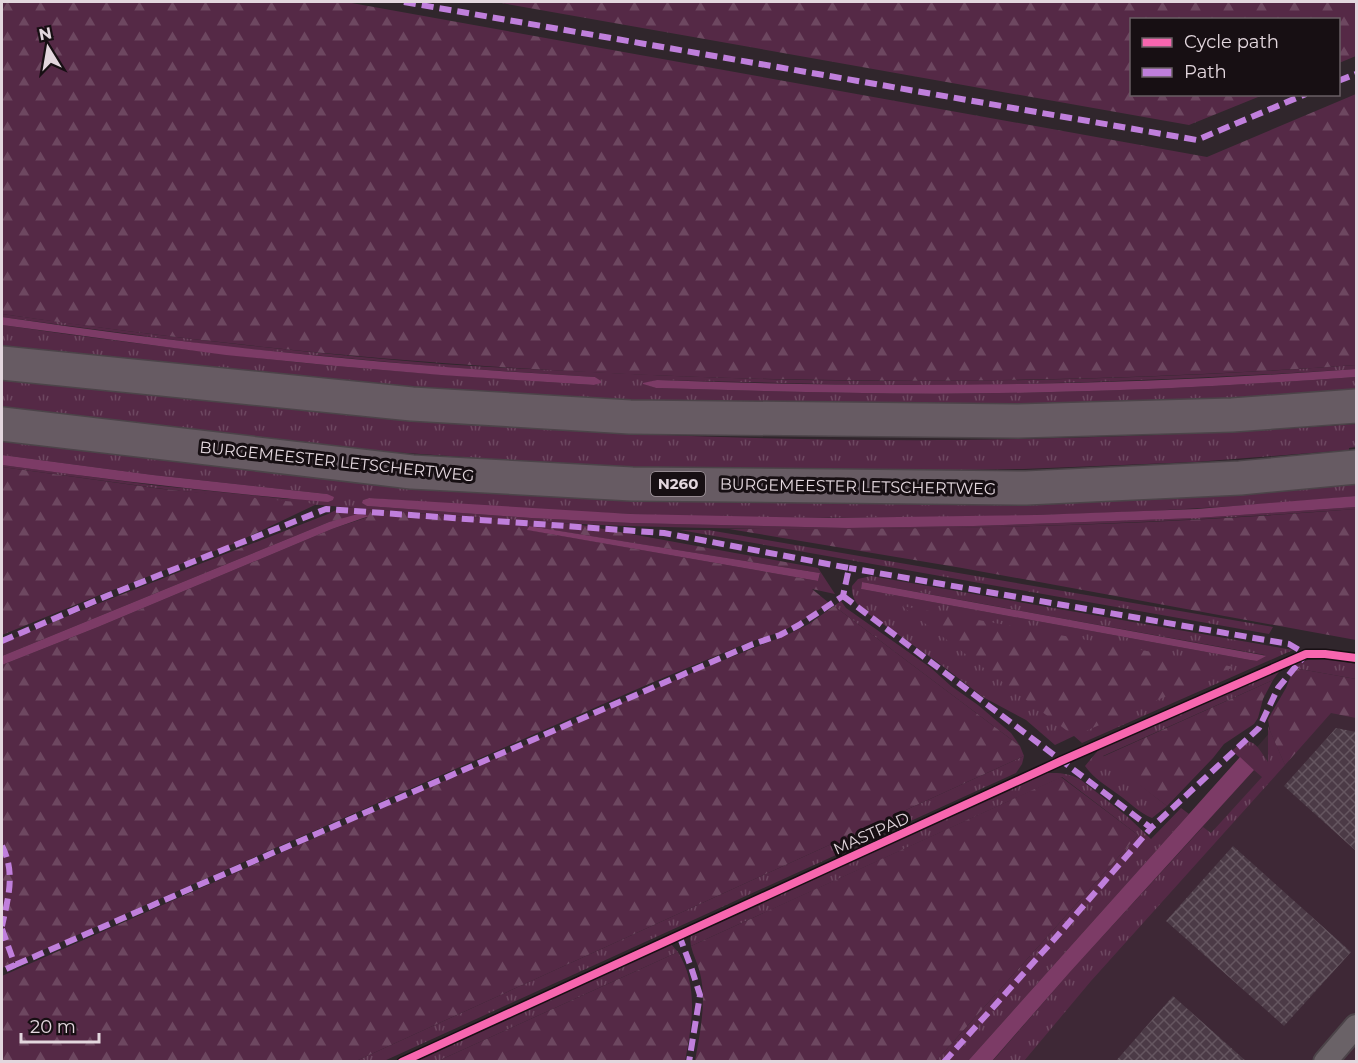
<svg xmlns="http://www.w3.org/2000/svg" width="1358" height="1063" font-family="Montserrat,sans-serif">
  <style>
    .built { fill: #3e2836 }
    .grass { fill: url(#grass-tufts); fill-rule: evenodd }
    .forest { fill: url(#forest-firs); fill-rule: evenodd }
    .water { fill: #7c3b66 }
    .building { fill: url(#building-cross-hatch) }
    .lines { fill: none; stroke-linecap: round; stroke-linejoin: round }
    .street-casing { stroke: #4c4449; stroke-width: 26 }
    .primary-casing { stroke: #4c4449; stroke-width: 36 }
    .street { stroke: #6a6267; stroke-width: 22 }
    .primary { stroke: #675b63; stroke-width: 33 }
    .quiet { stroke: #c07fdc; stroke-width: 6; stroke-dasharray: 12 6; stroke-linecap: butt }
    .cycleway-casing { stroke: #170f13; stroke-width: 11 }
    .cycleway { stroke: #f766af; stroke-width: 8 }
    .labels { text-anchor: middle; stroke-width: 6; stroke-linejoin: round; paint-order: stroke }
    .shield { fill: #170f13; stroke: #a69ba1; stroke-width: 1.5 }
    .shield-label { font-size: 15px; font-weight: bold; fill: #e3d7de }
    .street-label { font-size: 16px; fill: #e3d7de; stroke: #170f13 }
  </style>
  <defs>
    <pattern id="grass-tufts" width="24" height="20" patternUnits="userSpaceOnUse" patternTransform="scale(1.5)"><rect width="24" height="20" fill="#552946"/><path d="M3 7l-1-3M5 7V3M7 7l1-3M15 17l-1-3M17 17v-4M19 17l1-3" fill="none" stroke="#6d4760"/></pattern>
    <pattern id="forest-firs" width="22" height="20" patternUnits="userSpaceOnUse" patternTransform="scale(1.5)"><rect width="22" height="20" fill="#552946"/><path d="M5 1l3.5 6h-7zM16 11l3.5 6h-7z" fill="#6d4760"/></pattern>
    <pattern id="building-cross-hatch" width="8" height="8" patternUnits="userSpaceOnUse" patternTransform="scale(1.5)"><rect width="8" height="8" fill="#4b3a46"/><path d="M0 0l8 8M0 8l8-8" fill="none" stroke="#655660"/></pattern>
  </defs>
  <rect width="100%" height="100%" fill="#30262c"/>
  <path class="built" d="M 1307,690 L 1356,700 L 1356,1061 L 981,1062 Z"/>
  <path class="grass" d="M 2,314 C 148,335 295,352 442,364 C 486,367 529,369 572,371 C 834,386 1095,384 1356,365 L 1356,369 C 1267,375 1178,379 1089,382 C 1034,383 980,386 925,385 C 836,385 747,382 657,380 L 644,384 L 656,388 C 788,392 920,396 1052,392 C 1154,390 1255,384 1356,377 L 1356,396 L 1193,406 L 594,405 L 81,357 L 2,346 L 2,325 C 113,341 224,355 336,366 C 422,374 508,379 594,385 L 601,382 L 595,377 L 442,367 L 227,347 L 2,317 Z
    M 2,374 C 116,390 232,404 347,415 C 406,421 465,424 524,428 C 670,437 815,441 961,440 C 1093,438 1225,434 1356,424 L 1356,447 L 1349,448 L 1349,450 L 1195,462 L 1023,469 L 906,471 L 670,469 L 549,463 L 349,449 L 2,408 Z
    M 2,437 L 263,469 L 1356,477 L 1356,496 C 1216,510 1076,515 935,517 C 834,518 733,519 632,514 C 544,511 456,504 369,498 L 363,500 L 367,506 L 531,518 L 631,523 L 847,528 L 974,526 L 1197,518 L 1356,507 L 1356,509 C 1114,527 870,534 627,526 C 583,525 540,521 497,519 C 386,511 275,502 164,489 C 110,482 56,474 2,467 L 2,465 L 152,485 L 287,499 L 327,494 L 153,475 L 2,455 Z
    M 680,530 L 708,530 L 1273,627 L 1269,634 Z
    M 871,576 L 1293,650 L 1082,743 L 1074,736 L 1055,745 L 1026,720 L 983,697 L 936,661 L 864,611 C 856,604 851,596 852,586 L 858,579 ZM 862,582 L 1265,655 L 1257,661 L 1250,660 L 861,589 Z
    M 841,601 L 846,608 L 931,668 L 951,686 L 978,705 L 1011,733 L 1020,746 L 834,606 Z
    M 1330,659 L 1356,664 L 1356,679 L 1294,668 L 1297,663 L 1308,660 Z
    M 1281,669 L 1273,680 L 1103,756 L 1167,806 L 1152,818 C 1140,813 1130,803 1119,795 C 1107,786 1094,779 1085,766 L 1100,748 Z
    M 1268,726 L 1285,765 L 1091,981 L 1024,1061 L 992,1062 L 1070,972 L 1203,827 L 1211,833 L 1262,777 L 1232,751 C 1251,731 1257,746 1268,762 Z
    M 1024,756 L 1022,764 L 1016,773 L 384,1061 L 356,1061 Z
    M 1047,773 C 1060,773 1070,773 1081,780 L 1128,817 L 1151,839 L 1181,808 L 1189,814 L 968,1061 L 936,1061 L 1138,835 L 1062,777 L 691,946 L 690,938 L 692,934 L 976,803 Z
    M 671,944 L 678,952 L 438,1061 L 414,1062 Z"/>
  <path class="forest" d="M 2,2 L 346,2 L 1207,157 L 1356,94 L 1356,365 C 904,397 450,380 2,314 Z
    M 496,2 L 1356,2 L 1356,56 L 1339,63 L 1338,20 L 1132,20 L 1132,94 L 1263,95 L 1189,125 Z
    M 2,467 L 162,489 L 317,504 L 233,544 L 97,596 L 2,635 Z
    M 342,507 L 439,515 L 576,524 L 818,568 L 835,594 L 812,589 L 829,603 L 806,618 L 783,631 L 747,643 L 651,683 L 2,968 L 2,665 L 98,627 L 332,529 L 368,517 L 329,522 L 2,656 L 2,643 L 100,603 L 328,514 ZM 528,526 L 820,573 L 820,574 L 818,581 L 528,530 Z
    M 1356,509 L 1356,640 L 962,568 L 729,529 C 938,530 1148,526 1356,509 Z
    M 834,606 L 1020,746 L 1024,756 L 356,1061 L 2,1061 L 2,976 L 618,704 L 689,674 L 789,634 L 809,624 Z
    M 902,606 L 1234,667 L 1074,736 Z
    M 1294,668 L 1356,679 L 1356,718 L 1331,713 L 1285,765 L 1270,731 L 1268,720 L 1272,712 L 1286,688 Z
    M 1273,680 L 1263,699 L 1258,718 L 1254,724 L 1224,744 L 1213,758 L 1167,806 L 1102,757 Z
    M 1061,777 L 1138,835 L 936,1061 L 695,1061 C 700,1033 707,1001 700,973 C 698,964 693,955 691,946 Z
    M 678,952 C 699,986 692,1025 685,1061 L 438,1061 Z"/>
  <path class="water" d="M 2,317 C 198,346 396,366 595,377 L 601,381 L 601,383 L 594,385 L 441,375 L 336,366 L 226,355 L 2,325 Z
    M 1356,369 L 1356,377 C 1255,384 1154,390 1052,392 C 920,396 788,392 656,388 L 643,384 L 643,383 L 657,380 C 890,389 1124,386 1356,369 Z
    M 2,455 L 153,475 L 327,494 L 334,497 L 333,500 L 328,502 C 219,493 110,480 2,465 Z
    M 1356,496 L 1356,507 L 1197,518 L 974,526 L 847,528 L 631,523 L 531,518 L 367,506 L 362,503 L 363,500 L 369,498 L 631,514 L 830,518 L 1036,515 L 1197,509 Z
    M 358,514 L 369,516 L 332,529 L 98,627 L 2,665 L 2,656 L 329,522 Z
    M 529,526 L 820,573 L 818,581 L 527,530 Z
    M 862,582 L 1262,655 L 1266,656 L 1257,661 L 1250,660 L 861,589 Z
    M 1240,757 L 1254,770 L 1070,972 L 992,1061 L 968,1061 Z"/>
  <path class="building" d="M 1336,728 L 1356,732 L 1356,851 L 1284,786 Z
    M 1233,846 L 1351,952 L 1284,1026 L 1166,921 Z
    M 1173,996 L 1247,1062 L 1115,1062 Z"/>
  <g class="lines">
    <defs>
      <path id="street" d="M 1325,1062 L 1356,1026"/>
      <path id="primary" d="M 2,363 L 412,404 L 630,417 L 1018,421 L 1232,415 L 1356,406
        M 2,424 L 412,472 L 632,484 L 1026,488 L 1240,478 L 1356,467"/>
    </defs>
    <use href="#street" class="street-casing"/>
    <use href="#primary" class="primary-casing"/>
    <use href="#street" class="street"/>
    <use href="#primary" class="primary"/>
    <path class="quiet" d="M 404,2 L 1197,140 L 1306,94
      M 1338,81 L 1356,74
      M 843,596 L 1151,828 L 1259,728 L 1278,688 L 1306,654 L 1289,644 L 849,568
      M 2,641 L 109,595 L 326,509 L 664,533 L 849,568 L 843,596 L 799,625 L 780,635 L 753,644 L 15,965
      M 2,846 C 16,873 8,898 2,926
      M 2,929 L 15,965 L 2,971
      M 679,935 L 691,967 L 700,995 L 689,1062
      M 944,1062 L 1058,935 L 1151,828"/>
    <defs>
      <path id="cycleway" d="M 402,1062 L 1061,761 L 1306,654 L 1325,654 L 1356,658"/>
    </defs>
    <use href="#cycleway" class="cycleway-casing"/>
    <use href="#cycleway" class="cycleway"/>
  </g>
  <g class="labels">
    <rect class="shield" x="651" y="472" width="54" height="24" rx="4.5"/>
    <g class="shield-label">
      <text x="678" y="489">N260</text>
    </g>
    <g class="street-label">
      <text transform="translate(337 461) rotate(6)" y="6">BURGEMEESTER LETSCHERTWEG</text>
      <text transform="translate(858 486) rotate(1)" y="6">BURGEMEESTER LETSCHERTWEG</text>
      <text transform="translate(871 833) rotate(-24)" y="6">MASTPAD</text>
    </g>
  </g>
  <rect width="1358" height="1063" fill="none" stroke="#e3d7de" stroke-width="6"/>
  <rect x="1130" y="18" width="210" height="78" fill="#170f13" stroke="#695f64" stroke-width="1.5"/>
  <rect x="1142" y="38" width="30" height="9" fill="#f766af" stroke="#695f64" stroke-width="1.5"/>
  <text x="1184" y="48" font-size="18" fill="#e3d7de">Cycle path</text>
  <rect x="1142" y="68" width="30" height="9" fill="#c07fdc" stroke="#695f64" stroke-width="1.5"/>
  <text x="1184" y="78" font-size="18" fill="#e3d7de">Path</text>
  <g transform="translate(48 48) rotate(349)" stroke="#170f13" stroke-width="4.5" paint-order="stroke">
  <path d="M0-4.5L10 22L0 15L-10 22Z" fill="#e3d7de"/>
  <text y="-9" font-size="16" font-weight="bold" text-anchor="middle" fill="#e3d7de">N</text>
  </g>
  <path d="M21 1033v9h78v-9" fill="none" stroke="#e3d7de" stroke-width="3"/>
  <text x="30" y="1033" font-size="18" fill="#e3d7de" stroke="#170f13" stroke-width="4.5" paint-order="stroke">20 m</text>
</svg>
